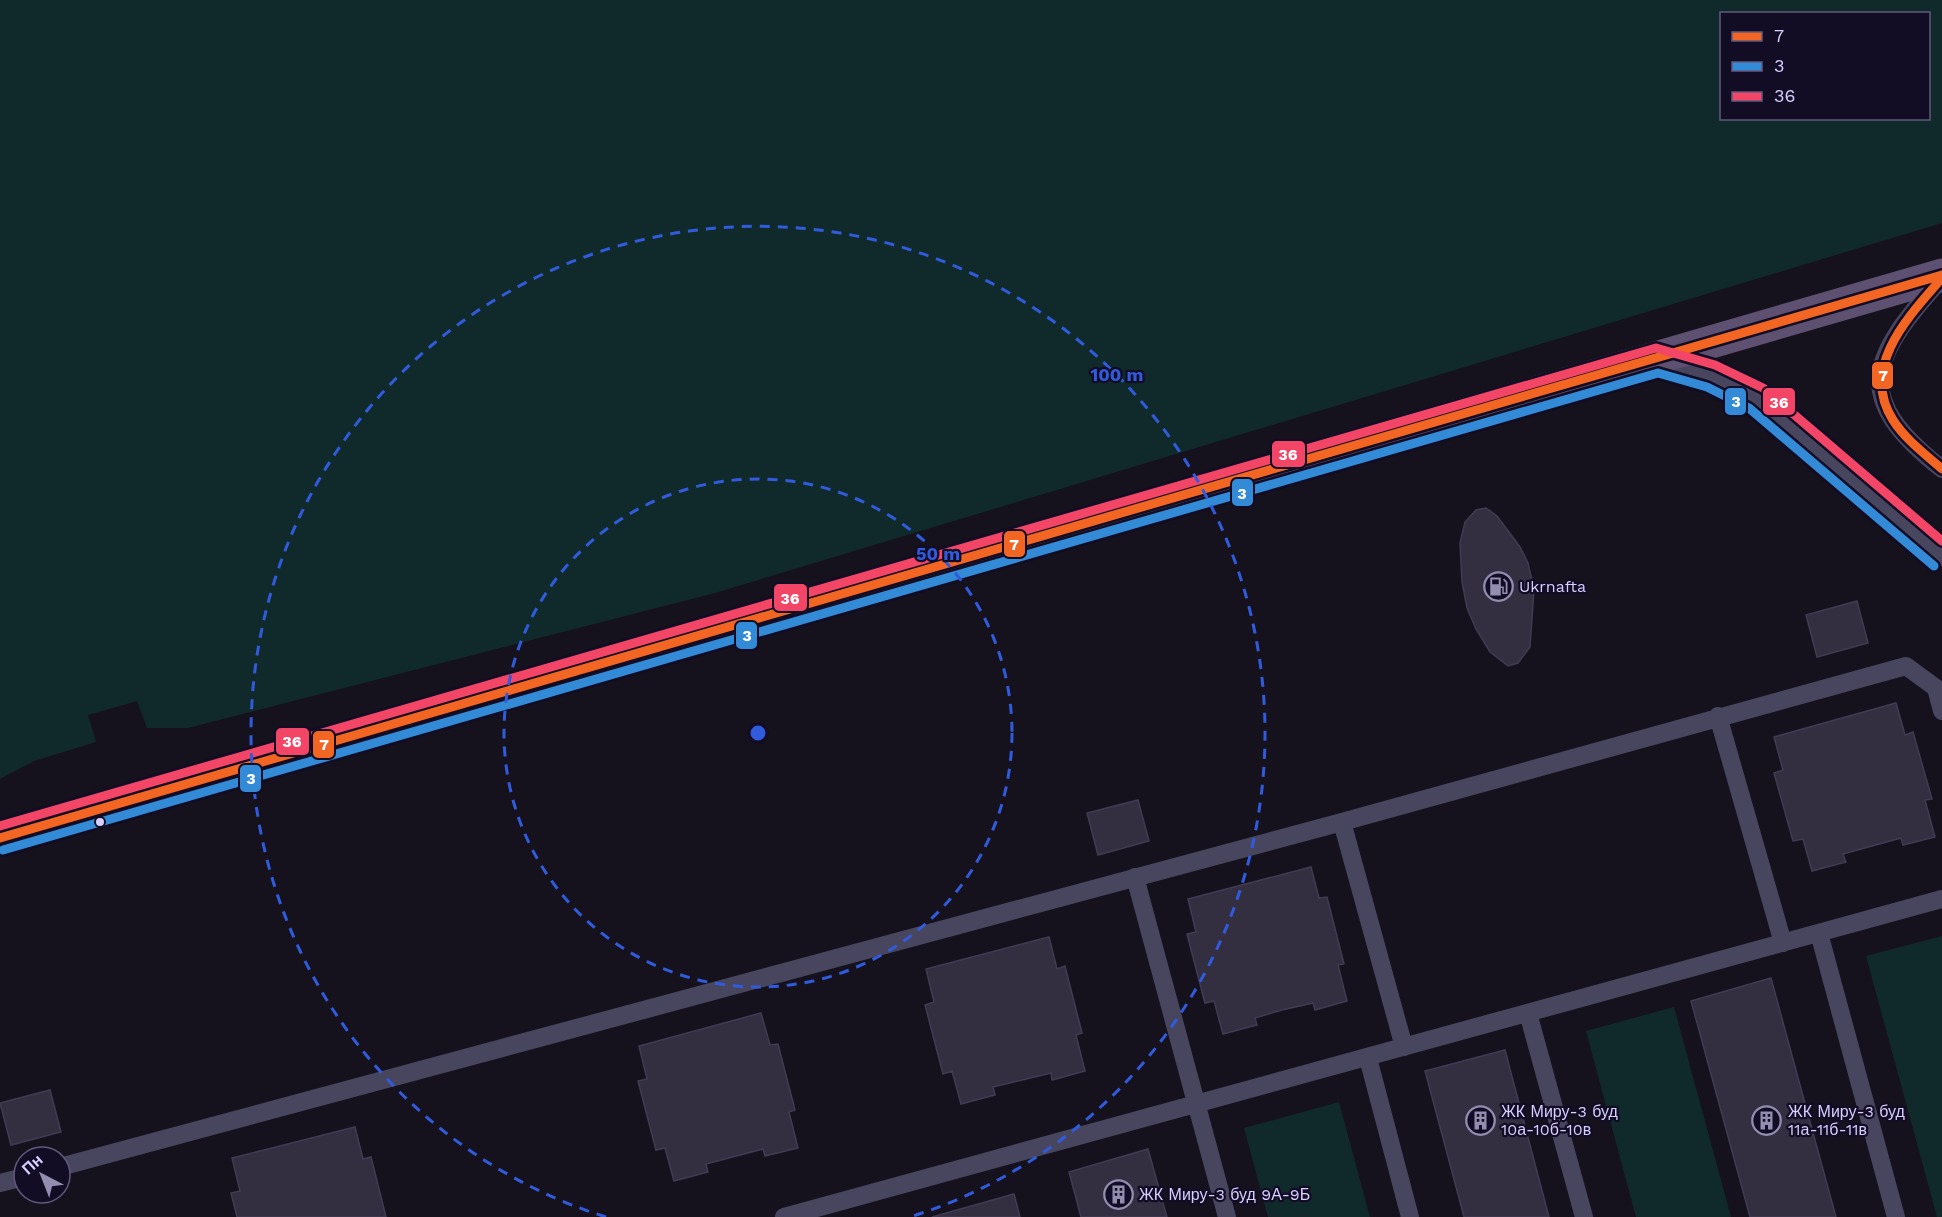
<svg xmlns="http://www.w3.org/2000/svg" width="1942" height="1217" font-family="'Work Sans',sans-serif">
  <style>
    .green { fill: #102a2c; fill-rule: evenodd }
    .building { fill: #332f41; stroke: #413b53; stroke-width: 1.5 }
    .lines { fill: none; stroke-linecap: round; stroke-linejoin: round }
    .lane { stroke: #48465f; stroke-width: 18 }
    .primary { stroke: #5d5070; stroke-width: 33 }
    .bus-1-casing { stroke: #120c24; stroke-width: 14 }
    .bus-2-casing { stroke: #120c24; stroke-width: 14 }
    .bus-3-casing { stroke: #120c24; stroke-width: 14 }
    .bus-1 { stroke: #f26522; stroke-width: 9 }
    .bus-2 { stroke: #338bd7; stroke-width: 9 }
    .bus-3 { stroke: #f34667; stroke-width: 9 }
    .ring { fill: none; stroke: #305bdc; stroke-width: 3; stroke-dasharray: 10 8 }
    .bus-dot { fill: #d7cfff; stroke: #120c24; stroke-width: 2 }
    .labels { text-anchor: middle; stroke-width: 4.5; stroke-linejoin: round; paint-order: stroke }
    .poi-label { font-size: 16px; fill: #d7cfff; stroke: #120c24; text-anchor: start }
    .centre { fill: #305bdc; stroke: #120c24; stroke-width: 3 }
    .ring-label { font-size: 18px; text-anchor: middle; font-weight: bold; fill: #305bdc; stroke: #120c24; stroke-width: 4.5; stroke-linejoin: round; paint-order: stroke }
    .line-badge { stroke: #120c24; stroke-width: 2 }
    .badge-label { font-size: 16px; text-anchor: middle; font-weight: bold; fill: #fff }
  </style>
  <rect width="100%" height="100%" fill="#15121e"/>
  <path class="green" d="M 0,0 L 1942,0 L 1942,223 L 715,593 L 188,728 L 147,728 L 137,701 L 88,715 L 96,742 L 34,761 L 0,779 ZM 1722,14 L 1928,14 L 1928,118 L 1722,118 Z
    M 1942,936 L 1942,1217 L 1937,1217 L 1866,956 Z
    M 1674,1007 L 1731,1217 L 1636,1217 L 1586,1031 Z
    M 1339,1102 L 1370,1217 L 1268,1217 L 1244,1128 Z"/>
  <path class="building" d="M 1486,508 L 1497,516 L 1520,547 L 1528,563 L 1534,589 L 1530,647 L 1518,663 L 1508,666 L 1490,652 L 1476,629 L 1467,608 L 1462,582 L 1460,543 L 1465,522 L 1476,510 Z
    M 1857,601 L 1868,643 L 1817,657 L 1806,615 Z
    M 1896,703 L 1905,735 L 1913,732 L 1932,799 L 1925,800 L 1935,837 L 1903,845 L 1901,838 L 1843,854 L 1846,862 L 1812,871 L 1803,839 L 1793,841 L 1774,773 L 1783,770 L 1774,737 Z
    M 1138,800 L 1149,841 L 1098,855 L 1087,813 Z
    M 1311,867 L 1319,898 L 1327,897 L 1344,964 L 1338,965 L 1347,1001 L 1315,1010 L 1313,1003 L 1282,1010 L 1255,1018 L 1257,1025 L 1223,1034 L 1214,1001 L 1205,1003 L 1187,934 L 1196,932 L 1188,899 Z
    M 1049,937 L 1057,969 L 1065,966 L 1082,1033 L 1076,1035 L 1085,1071 L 1052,1080 L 1051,1073 L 993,1087 L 995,1095 L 961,1104 L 952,1071 L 943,1074 L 925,1005 L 934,1002 L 926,969 Z
    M 1771,978 L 1797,1074 L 1836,1217 L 1750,1217 L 1691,1001 Z
    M 761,1013 L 770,1045 L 778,1044 L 795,1110 L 789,1112 L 798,1148 L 765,1156 L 763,1149 L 706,1164 L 708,1172 L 674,1181 L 665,1148 L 656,1150 L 638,1081 L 647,1079 L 639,1046 Z
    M 1505,1050 L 1549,1217 L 1464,1217 L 1451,1168 L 1425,1071 Z
    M 50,1090 L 61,1132 L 11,1145 L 0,1103 Z
    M 355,1127 L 363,1159 L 371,1157 L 386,1217 L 237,1217 L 231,1193 L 240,1191 L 232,1158 Z
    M 1148,1149 L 1167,1217 L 1081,1217 L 1069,1172 Z
    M 1014,1194 L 1020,1217 L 932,1217 Z"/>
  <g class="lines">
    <path class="lane" d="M 1940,280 C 1870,358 1850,397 1942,469
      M 1659,360 L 1711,376 L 1756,398 L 1942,557
      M 1718,716 L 1783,943
      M 1342,822 L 1404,1047
      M 1135,877 L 1227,1217
      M 1819,933 L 1896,1217
      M 1528,1013 L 1584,1217
      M 1368,1058 L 1410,1217
      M 60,1167 L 1342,822 L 1906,666 L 1936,688 L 1942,711
      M 0,1183 L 24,1177
      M 784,1217 L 1942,899"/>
    <path class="primary" d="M 0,838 L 1942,275"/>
    <defs>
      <path id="bus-1" d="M 1942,278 C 1909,316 1859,367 1893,420 C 1905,439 1925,454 1942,469
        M 0,838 L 1942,275"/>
      <path id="bus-2" d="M 3,850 L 1658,373 L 1707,387 L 1749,408 L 1934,566"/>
      <path id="bus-3" d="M 0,826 L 1656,348 L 1715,365 L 1763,388 L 1942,541"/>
    </defs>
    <use href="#bus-1" class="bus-1-casing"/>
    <use href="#bus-2" class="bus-2-casing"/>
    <use href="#bus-3" class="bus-3-casing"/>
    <use href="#bus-1" class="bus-1"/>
    <use href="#bus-2" class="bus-2"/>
    <use href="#bus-3" class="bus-3"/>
  </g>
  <g class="ring">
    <circle cx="758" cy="733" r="254"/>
    <path d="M606 1217A507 507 0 1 1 910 1217"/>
  </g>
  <defs>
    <symbol id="fuel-ring" viewBox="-11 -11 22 22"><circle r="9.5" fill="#120c24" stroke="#938db0" stroke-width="1.5"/><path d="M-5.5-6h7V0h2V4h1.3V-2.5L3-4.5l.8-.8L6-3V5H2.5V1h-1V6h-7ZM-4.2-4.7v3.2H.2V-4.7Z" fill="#938db0"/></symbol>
    <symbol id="building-ring" viewBox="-11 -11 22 22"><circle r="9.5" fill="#120c24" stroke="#938db0" stroke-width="1.5"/><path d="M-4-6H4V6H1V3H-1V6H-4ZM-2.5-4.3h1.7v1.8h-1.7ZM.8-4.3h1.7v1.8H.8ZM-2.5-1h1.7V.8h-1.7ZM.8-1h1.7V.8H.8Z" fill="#938db0"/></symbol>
  </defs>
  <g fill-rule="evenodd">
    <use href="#fuel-ring" x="1482" y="570" width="33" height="33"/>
    <use href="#building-ring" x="1464" y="1104" width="33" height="33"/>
    <use href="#building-ring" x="1750" y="1104" width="33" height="33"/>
    <use href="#building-ring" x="1102" y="1178" width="33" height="33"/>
  </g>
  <circle class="bus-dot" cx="100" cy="822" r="5"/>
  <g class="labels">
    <g class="poi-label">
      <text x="1519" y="592">Ukrnafta</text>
      <text x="1501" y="1117">ЖК Миру-3 буд<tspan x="1501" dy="18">10а-10б-10в</tspan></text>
      <text x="1788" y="1117">ЖК Миру-3 буд<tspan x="1788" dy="18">11а-11б-11в</tspan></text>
      <text x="1139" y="1200">ЖК Миру-3 буд 9А-9Б</text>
    </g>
  </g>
  <circle cx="758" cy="733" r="9" class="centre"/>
  <g class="ring-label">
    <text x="1117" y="381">100 m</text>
    <text x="938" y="560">50 m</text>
  </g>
  <g class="line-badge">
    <rect x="1871" y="361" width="23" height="29" rx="6" fill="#f26522"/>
    <rect x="1724" y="387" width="23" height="29" rx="6" fill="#338bd7"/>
    <rect x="1762" y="387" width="34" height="29" rx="6" fill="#f34667"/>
    <rect x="1271" y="440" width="35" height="28" rx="6" fill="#f34667"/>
    <rect x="1231" y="478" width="23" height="29" rx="6" fill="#338bd7"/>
    <rect x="1003" y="530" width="23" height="28" rx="6" fill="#f26522"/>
    <rect x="773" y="583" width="35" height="29" rx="6" fill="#f34667"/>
    <rect x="735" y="621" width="23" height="29" rx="6" fill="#338bd7"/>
    <rect x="275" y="727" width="35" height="29" rx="6" fill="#f34667"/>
    <rect x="312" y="730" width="23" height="29" rx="6" fill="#f26522"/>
    <rect x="239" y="764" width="23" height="29" rx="6" fill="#338bd7"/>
  </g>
  <g class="badge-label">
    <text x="1883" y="381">7</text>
    <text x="1736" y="407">3</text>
    <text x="1779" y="408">36</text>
    <text x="1288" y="460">36</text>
    <text x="1242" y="499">3</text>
    <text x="1014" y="550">7</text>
    <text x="790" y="604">36</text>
    <text x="747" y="641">3</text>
    <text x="292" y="747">36</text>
    <text x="324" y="750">7</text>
    <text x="251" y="784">3</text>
  </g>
  <rect x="1720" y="12" width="210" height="108" fill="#120c24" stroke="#615a7c" stroke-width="1.5"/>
  <rect x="1732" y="32" width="30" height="9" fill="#f26522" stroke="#615a7c" stroke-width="1.5"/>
  <text x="1774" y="42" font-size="18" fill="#d7cfff">7</text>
  <rect x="1732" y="62" width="30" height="9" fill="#338bd7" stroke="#615a7c" stroke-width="1.5"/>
  <text x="1774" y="72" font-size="18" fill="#d7cfff">3</text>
  <rect x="1732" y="92" width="30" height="9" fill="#f34667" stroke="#615a7c" stroke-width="1.5"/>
  <text x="1774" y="102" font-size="18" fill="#d7cfff">36</text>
  <g transform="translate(42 1175) rotate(318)"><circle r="28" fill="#120c24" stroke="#615a7c" stroke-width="1.5"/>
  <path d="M0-4.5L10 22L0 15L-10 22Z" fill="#938db0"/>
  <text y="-9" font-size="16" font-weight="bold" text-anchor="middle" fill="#d7cfff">Пн</text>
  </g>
</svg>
